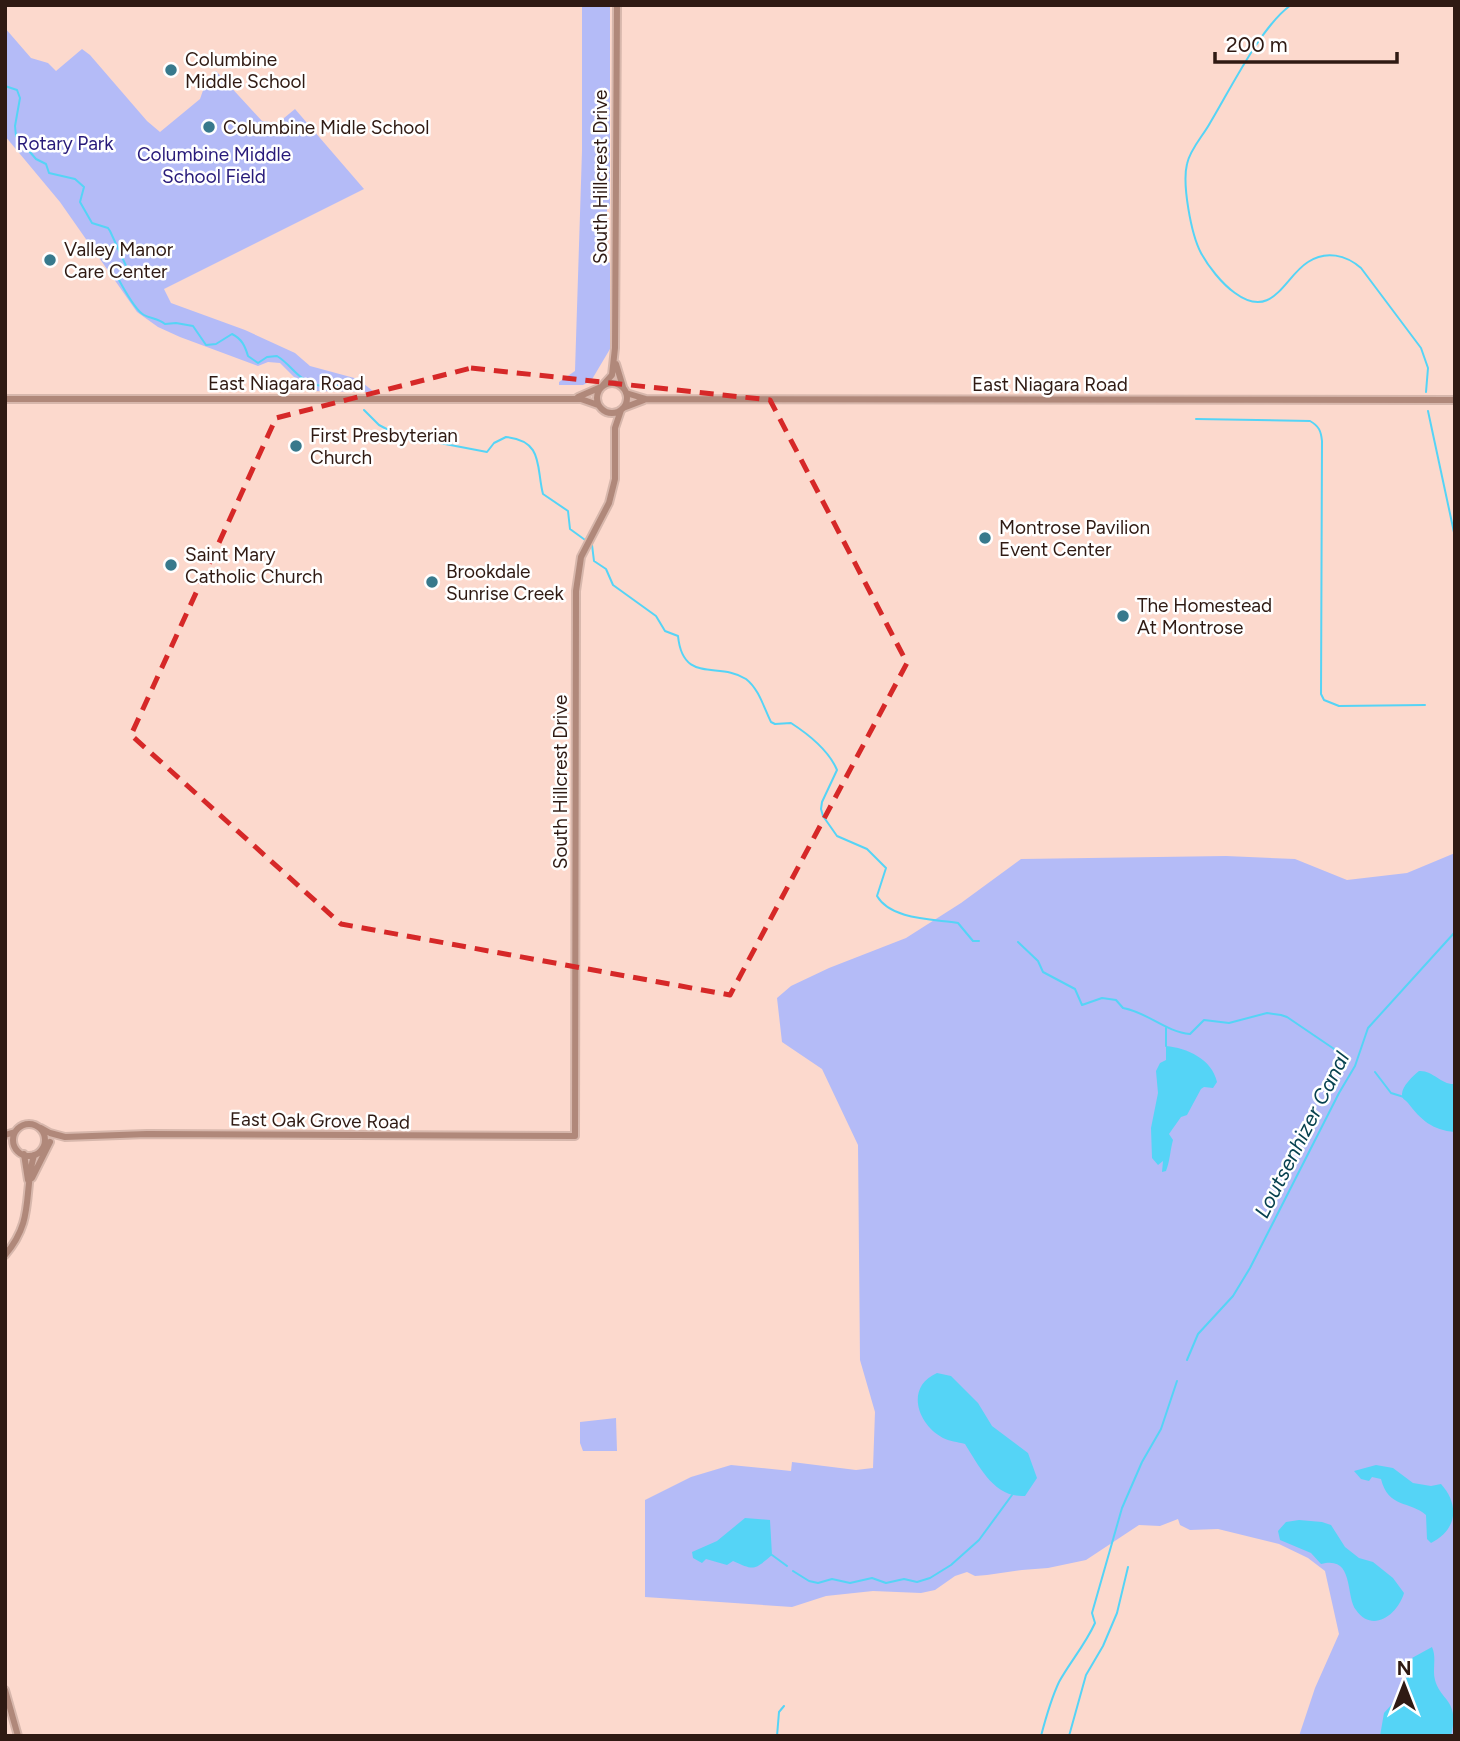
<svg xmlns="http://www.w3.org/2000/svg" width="1460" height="1741" font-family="Figtree,sans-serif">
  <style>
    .green { fill: #b4bbf7 }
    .water { fill: #55d4f6 }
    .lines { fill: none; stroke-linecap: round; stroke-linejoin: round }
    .stream { stroke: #55d4f6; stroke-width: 2 }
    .minor-casing { stroke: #d7b7ac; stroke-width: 10 }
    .minor { stroke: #b0887a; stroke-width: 6 }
    .marked { fill: none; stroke: #d62828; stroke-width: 5; stroke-dasharray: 14 9; stroke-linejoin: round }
    .poi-dot { fill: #38798c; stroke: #fff; stroke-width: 2.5 }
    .labels { text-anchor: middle; stroke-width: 5; stroke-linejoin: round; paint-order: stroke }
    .poi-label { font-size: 19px; fill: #2f1a13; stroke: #fff; text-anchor: start }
    .park-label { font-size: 19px; fill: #281b7a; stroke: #fff }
    .street-label { font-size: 19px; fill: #2f1a13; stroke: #fff }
    .water-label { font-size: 21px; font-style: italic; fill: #074250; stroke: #fff }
  </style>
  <rect width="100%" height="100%" fill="#fcd9cd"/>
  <path class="green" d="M 582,5 L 610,5 L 610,206 L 607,209 L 606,260 L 610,263 L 610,349 L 591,381 L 583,385 L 559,385 L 559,382 L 575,371 L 582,151 Z
    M 5,28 L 31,58 L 48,63 L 56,71 L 82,49 L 90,55 L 147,121 L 160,132 L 200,99 L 207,79 L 216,71 L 262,121 L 278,123 L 295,109 L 364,189 L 164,289 L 171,303 L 245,330 L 295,353 L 310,366 L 358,379 L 374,392 L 311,391 L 300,383 L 280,363 L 268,362 L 258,366 L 180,337 L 158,327 L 137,312 L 60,202 L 5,136 Z
    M 1455,853 L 1455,1736 L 1299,1736 L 1315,1688 L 1339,1634 L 1325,1571 L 1308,1558 L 1279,1544 L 1218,1529 L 1190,1530 L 1180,1525 L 1178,1519 L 1160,1526 L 1139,1525 L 1086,1560 L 1048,1568 L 1022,1570 L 987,1575 L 975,1576 L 967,1572 L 955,1576 L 935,1590 L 921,1593 L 873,1591 L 826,1596 L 792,1607 L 645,1597 L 645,1500 L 691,1477 L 731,1465 L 791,1471 L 792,1462 L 856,1470 L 873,1468 L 875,1412 L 860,1360 L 858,1145 L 822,1069 L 782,1042 L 777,998 L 791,986 L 829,968 L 906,938 L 961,903 L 1021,859 L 1226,856 L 1295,859 L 1347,880 L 1407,873 Z
    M 616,1418 L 617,1451 L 583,1451 L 580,1443 L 580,1422 Z"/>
  <path class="water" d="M 1166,1046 C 1187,1048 1212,1059 1217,1082 L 1213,1088 L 1204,1087 L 1201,1089 L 1187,1115 L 1181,1117 L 1169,1134 L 1173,1140 C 1170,1151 1170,1161 1166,1171 L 1162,1172 L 1163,1161 L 1158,1165 L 1152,1158 L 1151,1128 L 1158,1093 L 1156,1071 L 1160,1063 L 1166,1060 Z
    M 1419,1071 C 1433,1070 1441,1085 1455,1084 L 1455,1132 C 1432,1130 1421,1120 1408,1103 C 1405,1099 1402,1100 1402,1094 C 1402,1086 1413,1076 1419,1071 Z
    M 937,1373 L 951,1376 L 978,1403 L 992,1426 L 1028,1453 L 1037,1478 L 1025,1496 C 994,1498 979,1466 965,1444 C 958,1442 949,1441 943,1438 C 917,1424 905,1387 937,1373 Z
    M 1376,1465 L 1393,1468 L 1413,1483 L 1431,1486 L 1441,1484 C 1460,1505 1457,1530 1431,1543 L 1427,1539 L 1426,1515 C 1410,1501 1388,1508 1381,1479 L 1372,1477 L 1369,1481 L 1361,1479 L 1354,1471 Z
    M 745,1518 L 770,1520 L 772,1555 C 754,1570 755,1571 733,1561 L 727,1565 L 706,1559 L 702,1563 L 693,1558 L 692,1552 L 717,1541 Z
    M 1299,1520 L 1322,1522 L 1331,1525 L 1345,1547 L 1359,1558 L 1373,1562 L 1393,1578 L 1404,1593 C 1398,1614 1373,1634 1356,1610 C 1345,1596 1355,1555 1321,1564 L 1311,1553 L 1280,1540 L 1278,1531 L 1286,1522 Z
    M 1432,1647 C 1437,1658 1432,1669 1435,1680 C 1441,1702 1460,1699 1451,1736 L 1380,1736 L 1384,1713 L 1402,1693 L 1412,1658 Z"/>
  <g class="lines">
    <path class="stream" d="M 1291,5 C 1261,26 1230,90 1210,123 C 1203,136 1190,149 1187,164 C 1182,184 1191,234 1201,253 C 1208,266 1222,284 1235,293 C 1273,321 1284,277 1308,262 C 1326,250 1346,255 1361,268 L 1421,348 L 1428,368 L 1426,392
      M 5,86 L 17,90 L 20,98 L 15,126 L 16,136 L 36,159 L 46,164 L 49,173 L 75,179 L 84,187 L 80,202 L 92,223 L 108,228 L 110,231 L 128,270 L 119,280 C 124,289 135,310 144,315 C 151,319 158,318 165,324 L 176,323 L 193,326 L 206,345 L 216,344 L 232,334 C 242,339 245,346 248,356 L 258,363 L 267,357 L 277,356 C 293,366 296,379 317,385 C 330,388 342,383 355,389
      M 364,410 L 379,425 L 398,435 L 487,452 L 494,443 L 506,437 C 544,441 536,467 543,494 L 568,511 L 570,529 L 592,545 L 594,561 L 606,569 L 613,585 L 656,616 L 665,631 L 678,636 C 683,685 719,661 746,679 C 759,689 764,708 771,722 L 775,724 L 791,723 C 808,734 829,751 837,770 L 822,802 L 821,809 L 823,816 L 837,836 L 867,849 L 886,868 L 877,896 C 891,920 933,919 958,923 L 973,941 L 979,941
      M 1428,411 L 1455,537
      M 1196,419 L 1310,421 C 1319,426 1321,431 1322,441 L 1321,694 L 1324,700 L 1339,706 L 1425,705
      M 1018,942 L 1038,961 L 1043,972 L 1075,989 L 1082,1005 L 1102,998 L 1116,1000 L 1123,1008 C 1147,1012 1166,1032 1190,1034 L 1204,1020 L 1229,1023 L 1267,1013 L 1281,1015 L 1287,1017 L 1343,1055
      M 1166,1046 L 1166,1028
      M 1375,1072 L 1391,1093 L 1404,1097
      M 1187,1360 L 1198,1334 L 1233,1296 L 1250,1268 L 1339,1093 L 1355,1066 L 1368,1028 L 1455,932
      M 772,1555 L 787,1566
      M 793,1571 L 809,1581 L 818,1583 L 832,1579 L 850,1583 L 872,1578 L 886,1583 L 904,1579 L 917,1582 L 930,1578 L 951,1565 L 979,1540 L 1012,1495
      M 777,1736 L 779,1712 L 784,1706
      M 1041,1736 C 1046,1717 1051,1699 1059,1682 C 1070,1662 1085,1645 1095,1623 L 1092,1613 L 1122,1508 L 1142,1462 L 1161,1429 L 1177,1381
      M 1069,1736 L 1086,1675 L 1103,1646 L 1117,1613 L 1128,1567"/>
    <defs>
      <path id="minor" d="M 616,364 L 623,387
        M597 398a15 15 0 1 1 30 0a15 15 0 1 1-30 0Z
        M 603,385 L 612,375 L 615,348 L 617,5
        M 626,393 L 646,399 L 1455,400
        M 578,397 L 601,387
        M 5,399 L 581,399 L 598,405
        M 623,408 L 644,400
        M13 1140a16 16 0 1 1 32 0a16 16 0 1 1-32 0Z
        M 41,1128 L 50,1133 L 65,1137 L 147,1134 L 575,1136 L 576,591 L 581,557 L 609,503 L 615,479 L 615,428 L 621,410
        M 5,1135 L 15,1132
        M 24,1154 L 28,1180
        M 32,1178 L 50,1142
        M 5,1255 C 35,1220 23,1194 34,1155
        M 5,1690 L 18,1736"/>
    </defs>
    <use href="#minor" class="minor-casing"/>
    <use href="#minor" class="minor"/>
  </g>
  <path class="marked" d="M 471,368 L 770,400 L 907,663 L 730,995 L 341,924 L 131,735 L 276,418 Z"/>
  <g class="poi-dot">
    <circle cx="171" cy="70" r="7"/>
    <circle cx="209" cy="127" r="7"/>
    <circle cx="50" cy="260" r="7"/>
    <circle cx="296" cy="446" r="7"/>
    <circle cx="985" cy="538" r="7"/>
    <circle cx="171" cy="565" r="7"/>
    <circle cx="432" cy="582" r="7"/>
    <circle cx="1123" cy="616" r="7"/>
  </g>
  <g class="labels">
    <g class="poi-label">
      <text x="185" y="66">Columbine<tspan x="185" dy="22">Middle School</tspan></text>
      <text x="223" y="134">Columbine Midle School</text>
      <text x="64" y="256">Valley Manor<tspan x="64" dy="22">Care Center</tspan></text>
      <text x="310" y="442">First Presbyterian<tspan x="310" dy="22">Church</tspan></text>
      <text x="999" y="534">Montrose Pavilion<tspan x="999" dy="22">Event Center</tspan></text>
      <text x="185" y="561">Saint Mary<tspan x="185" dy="22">Catholic Church</tspan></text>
      <text x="446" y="578">Brookdale<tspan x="446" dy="22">Sunrise Creek</tspan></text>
      <text x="1137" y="612">The Homestead<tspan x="1137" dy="22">At Montrose</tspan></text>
    </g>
    <g class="park-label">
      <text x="65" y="150">Rotary Park</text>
      <text x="214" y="161">Columbine Middle<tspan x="214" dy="22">School Field</tspan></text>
    </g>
    <g class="street-label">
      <text transform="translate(600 177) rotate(-90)" y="7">South Hillcrest Drive</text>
      <text x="286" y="390">East Niagara Road</text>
      <text x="1050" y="391">East Niagara Road</text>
      <text transform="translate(560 782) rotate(-90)" y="7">South Hillcrest Drive</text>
      <text transform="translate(320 1120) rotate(1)" y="7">East Oak Grove Road</text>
    </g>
    <g class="water-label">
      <text transform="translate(1302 1135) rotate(-63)" y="7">Loutsenhizer Canal</text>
    </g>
  </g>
  <rect width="1460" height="1741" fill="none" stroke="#2f1a13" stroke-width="14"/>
  <g transform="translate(1404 1685)" stroke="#ffffff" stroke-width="5" paint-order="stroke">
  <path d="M0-5L12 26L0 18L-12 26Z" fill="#2f1a13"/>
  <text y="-10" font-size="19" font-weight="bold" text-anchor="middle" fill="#2f1a13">N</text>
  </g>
  <path d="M1215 52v10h182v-10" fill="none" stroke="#2f1a13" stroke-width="3.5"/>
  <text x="1226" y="52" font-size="21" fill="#2f1a13" stroke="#ffffff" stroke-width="5" paint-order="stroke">200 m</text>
</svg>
